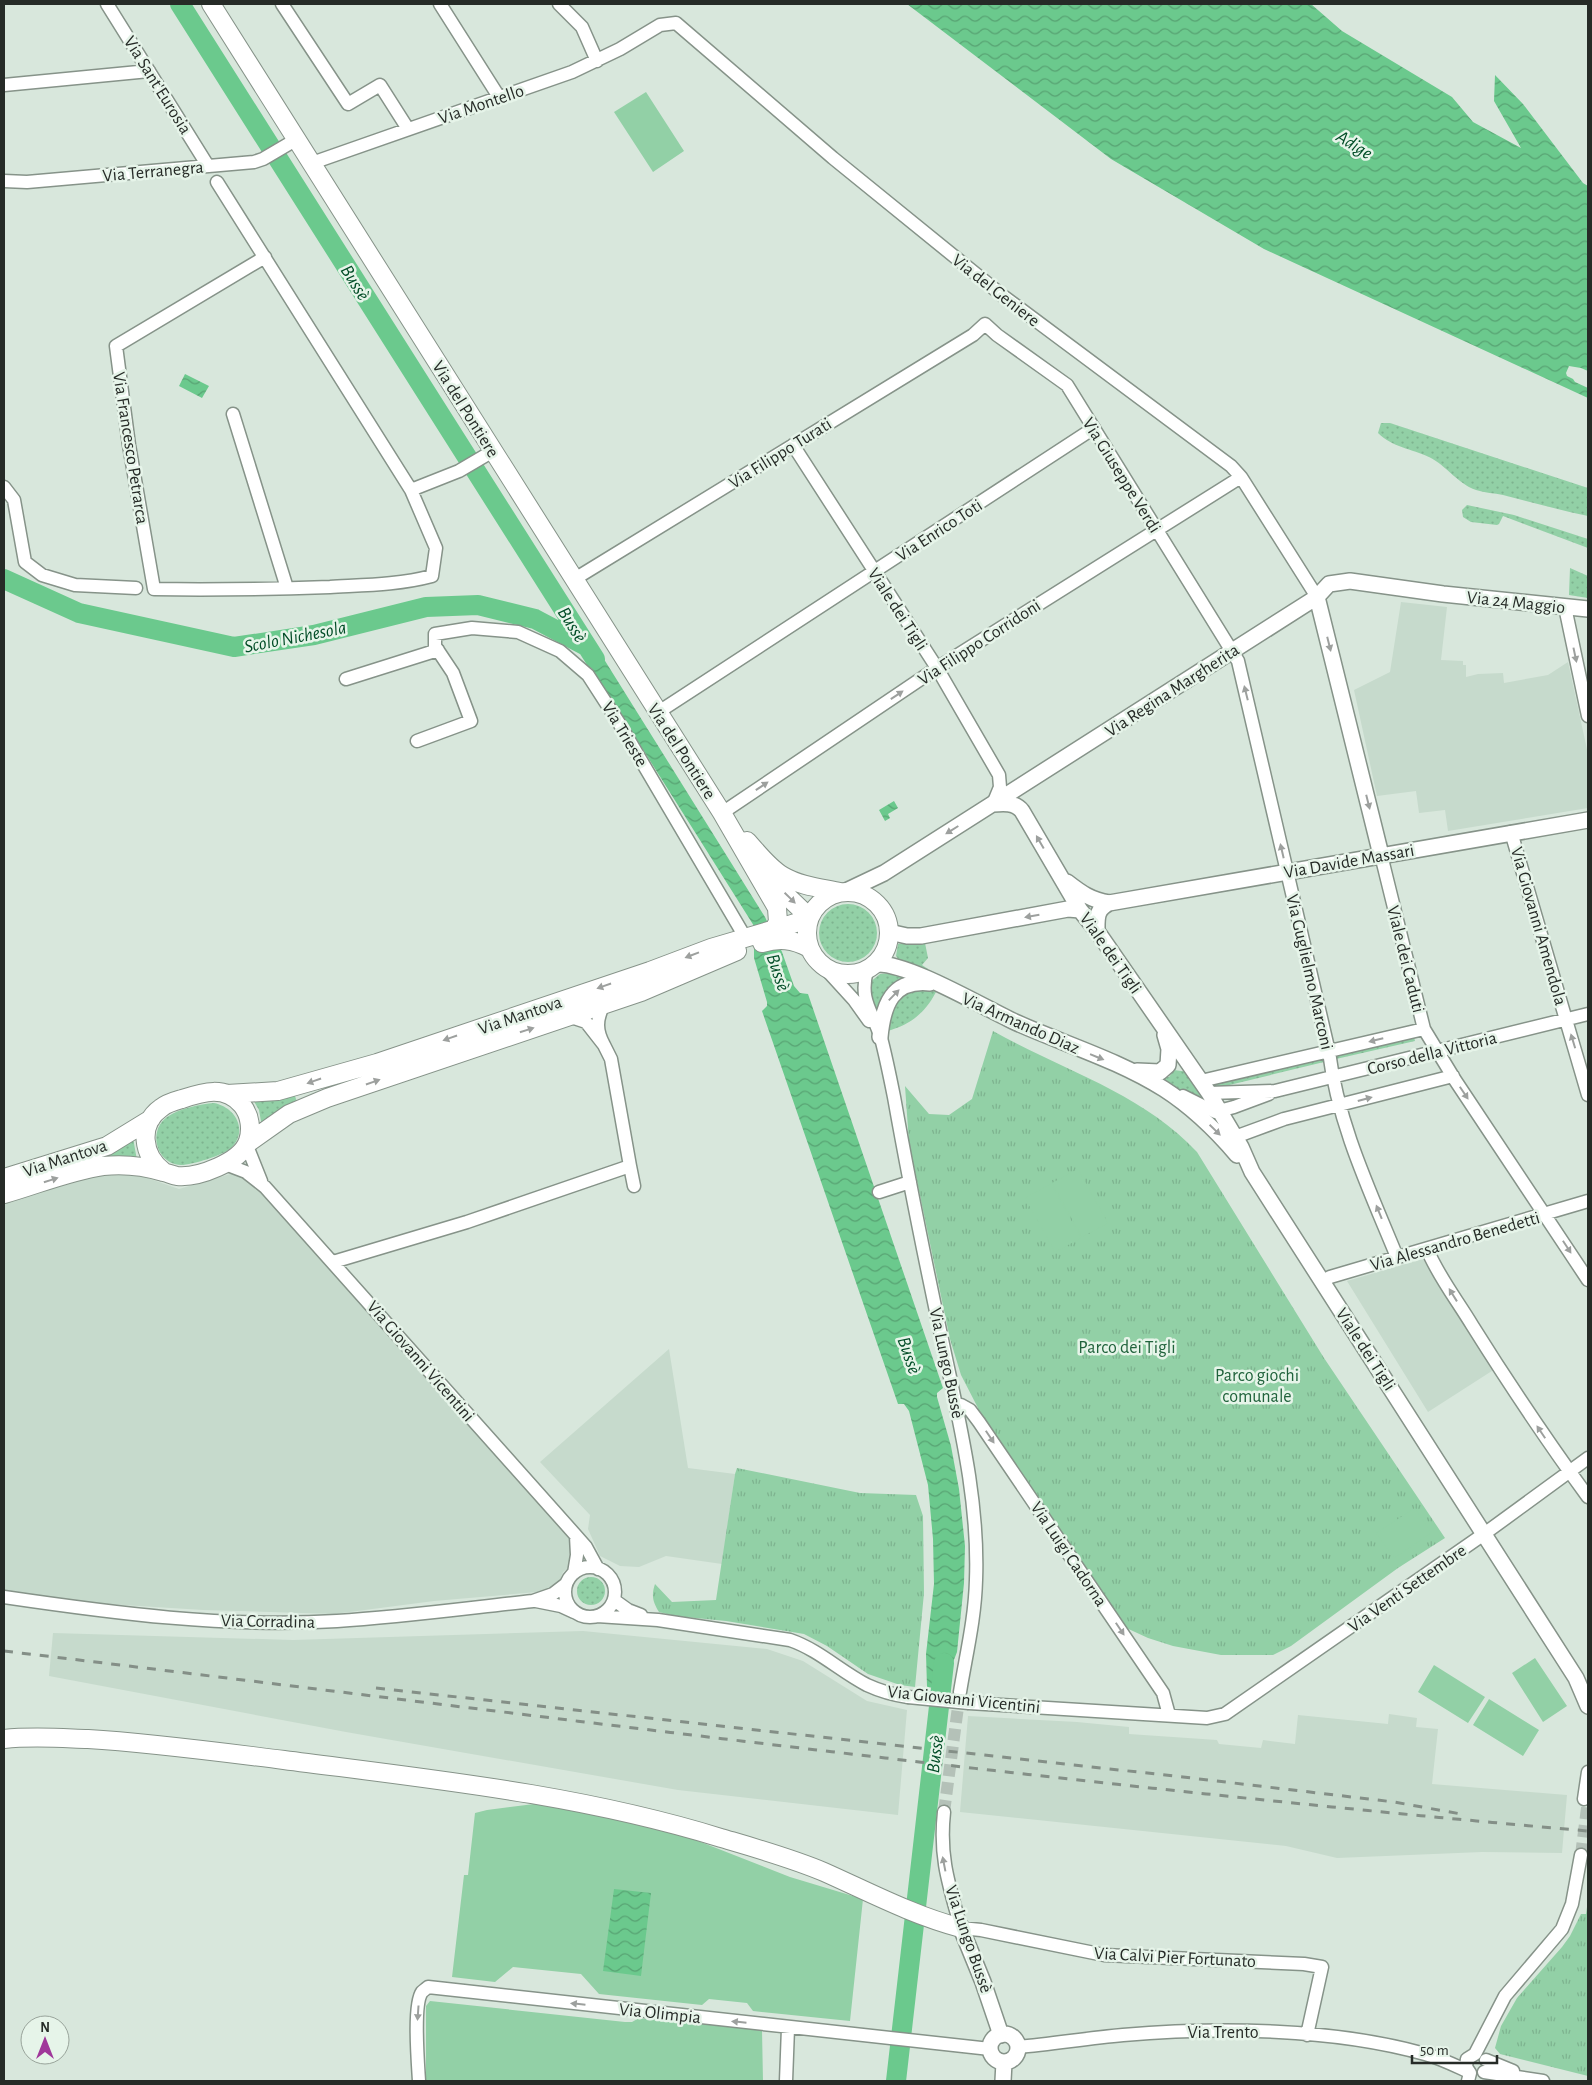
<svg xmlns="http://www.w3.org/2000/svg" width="1592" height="2085" font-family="'Alegreya Sans',sans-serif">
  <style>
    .built { fill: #c6dacc }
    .grass { fill: url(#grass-dots) }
    .park { fill: url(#park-tufts) }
    .pitch { fill: #92d0a6 }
    .water { fill: url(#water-waves) }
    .pier { fill: #d8e7dc }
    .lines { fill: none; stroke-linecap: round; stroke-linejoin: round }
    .river { stroke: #6bc98d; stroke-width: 20 }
    .minor-tunnel { stroke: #b4c1b8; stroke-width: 12; stroke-dasharray: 12 6; stroke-linecap: butt }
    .minor-casing { stroke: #869389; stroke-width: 15 }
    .tertiary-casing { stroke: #869389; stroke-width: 18 }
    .secondary-casing { stroke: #869389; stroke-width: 20 }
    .minor { stroke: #fff; stroke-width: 12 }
    .tertiary { stroke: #fff; stroke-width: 15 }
    .secondary { stroke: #fff; stroke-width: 18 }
    .rail { stroke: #848f87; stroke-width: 3; stroke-dasharray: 9 9; stroke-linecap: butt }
    .minor-bridge-casing { stroke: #869389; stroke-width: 15; stroke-linecap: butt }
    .minor-bridge { stroke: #fff; stroke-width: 12 }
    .oneway { fill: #9da09e }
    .labels { text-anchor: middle; stroke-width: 5; stroke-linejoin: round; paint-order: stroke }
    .street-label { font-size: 18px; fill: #262b27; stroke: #e6f4e9 }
    .park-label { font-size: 18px; fill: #20633c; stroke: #e6f4e9 }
    .water-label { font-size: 19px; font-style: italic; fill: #004c26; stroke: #e6f4e9 }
  </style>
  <defs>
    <pattern id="grass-dots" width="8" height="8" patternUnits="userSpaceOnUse" patternTransform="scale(1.25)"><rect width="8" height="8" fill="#92d0a6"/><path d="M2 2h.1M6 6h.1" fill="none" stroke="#7eb38f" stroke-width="1.8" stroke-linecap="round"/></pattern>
    <pattern id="park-tufts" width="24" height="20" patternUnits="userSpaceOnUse" patternTransform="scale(1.25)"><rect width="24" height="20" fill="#92d0a6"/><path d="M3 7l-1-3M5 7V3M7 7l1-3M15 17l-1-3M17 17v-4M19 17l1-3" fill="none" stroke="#7eb38f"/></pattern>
    <pattern id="water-waves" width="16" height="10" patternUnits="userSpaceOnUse" patternTransform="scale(1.25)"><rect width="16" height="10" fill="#6bc98d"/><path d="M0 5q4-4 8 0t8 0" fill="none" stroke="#58a373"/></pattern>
  </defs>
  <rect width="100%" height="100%" fill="#d8e7dc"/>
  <path class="built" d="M 1401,602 L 1447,607 L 1441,660 L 1463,661 L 1463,665 L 1466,665 L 1466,677 L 1478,674 L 1503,673 L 1504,683 L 1548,675 L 1568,662 L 1588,754 L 1588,808 L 1448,831 L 1445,810 L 1419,813 L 1416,791 L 1377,796 L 1354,690 L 1390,672 Z
    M 237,1172 L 247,1177 L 267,1198 L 569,1538 L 573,1546 L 570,1566 L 563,1572 L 559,1583 L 549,1591 L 434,1601 L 334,1614 L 203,1610 L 107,1604 L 54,1599 L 4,1590 L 4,1202 L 102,1173 L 136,1174 L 179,1189 Z
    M 1423,1259 L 1495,1369 L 1428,1412 L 1347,1281 Z
    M 669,1349 L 688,1468 L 735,1474 L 722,1564 L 666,1556 L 639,1567 L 620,1566 L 600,1556 L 588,1529 L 590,1515 L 540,1462 Z
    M 583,1631 L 767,1649 L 803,1661 L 867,1701 L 907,1710 L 898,1815 L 678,1790 L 346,1732 L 49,1676 L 53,1633 L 293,1640 Z
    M 1389,1714 L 1417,1718 L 1416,1727 L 1438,1729 L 1432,1784 L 1567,1795 L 1562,1853 L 1482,1852 L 1337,1858 L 1286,1846 L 960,1812 L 968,1716 L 1077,1722 L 1129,1727 L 1129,1734 L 1217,1740 L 1219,1744 L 1261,1748 L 1263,1740 L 1295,1744 L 1298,1715 L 1388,1724 Z"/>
  <path class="grass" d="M 1381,423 L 1390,423 L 1588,488 L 1588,516 C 1559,510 1531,502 1503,495 C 1494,493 1485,493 1476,490 C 1458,484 1447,466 1429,457 C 1412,449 1392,447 1378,433 Z
    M 1467,505 L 1514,515 L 1588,539 L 1588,548 L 1503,516 L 1499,524 L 1497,525 L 1471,522 L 1463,517 L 1462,510 Z
    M 1570,568 L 1588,576 L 1588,598 L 1569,595 Z
    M819 933a29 29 0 1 1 58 0a29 29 0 1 1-58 0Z
    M 925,943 L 928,958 L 922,965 L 928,969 L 927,971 L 899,960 L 896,956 L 898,944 Z
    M 891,973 L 908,979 L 878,1012 L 869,998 L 869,983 L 880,974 Z
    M 909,989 L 932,990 L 936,992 C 925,1013 911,1024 888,1031 C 884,1012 895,1001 909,989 Z
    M 1414,1037 L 1415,1041 L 1336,1059 L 1335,1054 Z
    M 1323,1057 L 1324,1062 L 1217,1088 L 1214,1084 Z
    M 1174,1070 L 1189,1072 L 1209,1106 L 1179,1090 L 1153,1078 L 1169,1077 Z
    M 294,1093 L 298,1105 L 262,1127 L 259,1110 L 252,1098 Z
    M 214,1103 C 235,1107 249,1130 231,1148 C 224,1155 192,1165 181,1165 C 157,1164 147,1132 167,1117 C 178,1109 200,1104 214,1103 Z
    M 133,1138 L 137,1160 L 4,1185 Z
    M577 1591a14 14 0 1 1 28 0a14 14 0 1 1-28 0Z"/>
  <path class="park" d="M 993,1031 C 1062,1070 1142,1093 1197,1152 L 1324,1358 L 1445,1538 L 1398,1568 L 1291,1646 L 1273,1655 L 1221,1655 L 1173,1646 L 1148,1638 L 1122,1626 L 976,1411 L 978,1408 L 961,1375 L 950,1339 L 909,1143 L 905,1086 L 929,1114 L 949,1115 L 972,1099 Z
    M 737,1468 L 860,1493 L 916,1495 L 923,1516 L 924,1593 L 915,1687 L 900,1685 L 868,1674 L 827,1646 L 804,1634 L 726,1621 L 675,1616 L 659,1612 C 653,1602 651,1596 655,1584 L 672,1602 L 716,1600 L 735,1474 Z
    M 1587,1907 L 1588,2076 L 1500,2054 L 1495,2048 L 1501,2026 L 1517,1998 L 1562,1947 L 1570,1936 L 1581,1914 L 1586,1914 Z"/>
  <path class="pitch" d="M 646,92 L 684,151 L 653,172 L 614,112 Z
    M 1078,1169 L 1108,1223 L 1082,1237 L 1052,1183 Z
    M 1051,1184 L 1081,1238 L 1055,1252 L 1025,1198 Z
    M 1415,1508 L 1431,1533 L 1394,1558 L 1376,1533 Z
    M 1535,1658 L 1567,1706 L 1543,1722 L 1512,1673 Z
    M 1434,1665 L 1485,1697 L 1468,1723 L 1418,1692 Z
    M 1489,1699 L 1539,1730 L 1523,1756 L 1473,1725 Z
    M 534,1804 L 633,1820 L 665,1828 L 790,1877 L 863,1899 L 850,2021 L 753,2011 L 747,2003 L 709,1999 L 702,2005 L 599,1994 L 581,1974 L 513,1967 L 495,1982 L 452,1977 L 464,1875 L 468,1875 L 475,1813 L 487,1810 Z
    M 430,2001 L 625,2022 L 632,2022 L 639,2018 L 762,2030 L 763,2081 L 426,2081 L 426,2006 Z"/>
  <path class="water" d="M 907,4 L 1311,4 L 1342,31 L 1452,97 L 1473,122 L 1521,148 L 1494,101 L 1495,75 L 1523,104 L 1583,183 L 1588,186 L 1588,398 L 1264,249 L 1111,159 Z
    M 185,374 L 209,386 L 202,398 L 179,386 Z
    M 587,632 L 765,917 L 782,952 L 794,986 L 800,993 L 808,994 L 943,1388 L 937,1393 L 937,1397 L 951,1446 L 959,1489 L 965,1546 L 964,1583 L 957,1652 L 952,1665 L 949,1690 L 927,1687 L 926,1654 L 934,1584 L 933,1539 L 928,1485 L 909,1411 L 904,1404 L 898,1404 L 762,1011 L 767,1006 L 767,1002 L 754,958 L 754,926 L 574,640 Z
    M 894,801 L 898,808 L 888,814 L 890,818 L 885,821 L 879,810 Z
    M 614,1889 L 651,1893 L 641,1976 L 603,1971 Z"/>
  <path class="pier" d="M 1569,366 L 1581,368 L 1588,371 L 1588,388 L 1575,382 L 1573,379 L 1567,376 L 1566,373 Z"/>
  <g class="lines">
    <path class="river" d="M 180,4 L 595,659
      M 4,579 L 79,613 L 234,647 L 314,635 L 426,607 L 478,605 L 535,619 L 586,646
      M 896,2081 L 944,1663"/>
    <path class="minor-tunnel" d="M 944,1812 L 960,1692
      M 1581,1855 L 1588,1800"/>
    <defs>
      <path id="minor" d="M 107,4 L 208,166
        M 282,4 L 348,104 L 380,85 L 408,129
        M 440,4 L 499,97
        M 559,4 L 582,27 L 597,61
        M 4,85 L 149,71
        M 312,163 L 572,72 L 620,49 L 660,25 L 676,23 L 833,158 L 1003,296 L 1231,466 L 1241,477 L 1317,597
        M 4,181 L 27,182 L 254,162 L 263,159 L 297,139
        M 217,182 L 411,490 L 459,471 L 493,451
        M 265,257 L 116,346 L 129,445 L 154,589 C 213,590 271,589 330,587 C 365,585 398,585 432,576 L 436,548 L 411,490
        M 233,414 L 287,588
        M 793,445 L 937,668 L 999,775 L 1000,787 L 993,804
        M 4,487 L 14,500 L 25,562 L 42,575 L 75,585 L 136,588
        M 573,580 L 973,335 L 985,324 L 997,335 L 1067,385 L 1238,661 L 1329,1052 C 1338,1124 1370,1191 1397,1257
        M 1565,607 L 1588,716
        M 346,679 L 438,650
        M 657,713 L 1094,428
        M 417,741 L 471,721 L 453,673 L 435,646 L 435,634 L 472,628 L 518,632 L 560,651 L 588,675 L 619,723 L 745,937
        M 722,813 L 937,668 L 1241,477
        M 1511,832 L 1588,1095
        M 1381,855 L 1424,1029 L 1455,1080 L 1588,1280
        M 823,966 L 854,1000 L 869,1021
        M 867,970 C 859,1001 872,1010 881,1038 C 886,1057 890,1077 894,1097 C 909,1181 926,1265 944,1349 C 960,1425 979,1502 976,1580 C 975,1619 966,1655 960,1692
        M 568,1016 L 586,1022 L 604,1045 C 596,1030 596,1020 604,1004
        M 1201,1081 L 1424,1029
        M 1209,1093 L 1275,1091 L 1588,1014
        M 1183,1096 L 1215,1112 L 1234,1107 L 1269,1094
        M 1235,1137 L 1284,1119 L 1453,1076
        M 247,1146 L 261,1181
        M 225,1164 L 246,1172 L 265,1187 L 571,1530 L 586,1547 L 598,1569
        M 630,1166 L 634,1186
        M 879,1192 L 910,1182
        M 1427,1249 C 1438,1276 1457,1300 1472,1325 C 1509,1384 1547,1441 1588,1497
        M 333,1262 L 467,1222 L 630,1166 L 611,1059 L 604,1045
        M 1323,1281 L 1330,1277 L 1588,1201
        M 956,1406 L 961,1405 L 970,1410 L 979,1422 L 1163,1693 L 1169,1715
        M565 1592a25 25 0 1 1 50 0a25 25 0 1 1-50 0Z
        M 574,1573 L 577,1555 L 576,1536
        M 4,1597 C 113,1613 226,1628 337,1621 C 402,1617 468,1608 533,1601 L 553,1594 L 566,1584
        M 614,1600 L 628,1610 L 641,1615
        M 536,1601 L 561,1606 L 574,1612
        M 597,1616 L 658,1620 L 790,1640 C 819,1650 840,1671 867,1685 C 880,1691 894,1695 908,1697
        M 969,1703 L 1207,1718 L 1225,1714 L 1484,1534 L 1588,1458
        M 1584,1799 L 1588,1772
        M 944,1812 C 939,1857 949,1885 961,1928 L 981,1930 L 1104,1955 L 1304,1964 L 1322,1967 L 1307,2035
        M 1018,2047 C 1053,2044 1088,2038 1123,2035 C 1219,2027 1332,2028 1425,2054 C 1440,2058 1454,2065 1467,2071
        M 1486,2060 L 1513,2071
        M 1484,2072 L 1543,2081
        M 419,2081 C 418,2064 413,2004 422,1992 C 423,1991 427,1988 428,1987 L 990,2049
        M 786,2081 L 788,2028
        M 1468,2081 L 1470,2073 L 1466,2067 L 1467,2059 L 1475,2054 L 1505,1996 L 1562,1929 L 1572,1904 L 1581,1855"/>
      <path id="tertiary" d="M 1317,597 L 1381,855
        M 993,804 C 1003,803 1015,802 1022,811 L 1080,910 L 1097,931 L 1209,1093 L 1241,1147 L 1252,1172 L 1576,1678 L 1588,1706
        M 1067,882 C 1081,893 1091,900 1109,903
        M 844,892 L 884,873 L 1317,597 L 1329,584 L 1350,581 L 1443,594 L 1588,609
        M 1097,931 C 1097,917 1096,910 1109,903 L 1588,820
        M 889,932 L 907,936 L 921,936 L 1068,909 L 1080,910
        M 876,964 C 907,962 983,1007 1015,1022 C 1064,1044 1118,1060 1164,1089 C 1192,1107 1215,1129 1237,1155
        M 880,1037 C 883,1005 892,979 930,983
        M 1137,1071 L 1160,1072 L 1168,1065 L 1169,1049 L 1165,1035
        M 961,1928 L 983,1982 L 1001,2035
        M990 2048a14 14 0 1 1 28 0a14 14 0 1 1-28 0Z
        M 1003,2081 L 1004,2062"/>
      <path id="secondary" d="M 211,4 L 722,813 L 777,908 L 778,922 L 774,929
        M 747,841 C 758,853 769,868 783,876 C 800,886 821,888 840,892
        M 763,873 L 809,917
        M807 933a41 41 0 1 1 82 0a41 41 0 1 1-82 0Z
        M 762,943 C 779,938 793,939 809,948
        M 227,1094 L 278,1091 L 377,1063 L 650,971 L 711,948 L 809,919
        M 248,1143 L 289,1114 L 327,1098 L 641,992 L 737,951
        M 4,1178 L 107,1146 L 151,1119
        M 4,1194 C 36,1185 69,1171 103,1166 C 122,1164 144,1166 163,1172 C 168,1173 172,1175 177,1176 C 198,1178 241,1162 248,1141 C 252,1129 250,1115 242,1105 C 225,1085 203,1092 182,1099 C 175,1101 167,1103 161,1108 C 138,1124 142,1156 164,1172
        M 4,1739 C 32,1736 59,1738 88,1739 C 153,1743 219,1752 284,1760 C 430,1779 579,1794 721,1838 C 755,1848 791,1858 824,1872 C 869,1892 912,1915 961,1928"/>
    </defs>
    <use href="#minor" class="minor-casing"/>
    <use href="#tertiary" class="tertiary-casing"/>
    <use href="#secondary" class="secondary-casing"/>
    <use href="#minor" class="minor"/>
    <use href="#tertiary" class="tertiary"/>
    <use href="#secondary" class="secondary"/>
    <path class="rail" d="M 4,1651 C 531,1714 1059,1785 1588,1831
      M 376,1688 L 1183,1777 L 1394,1802 L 1461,1814"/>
    <defs>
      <path id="minor-bridge" d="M 908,1697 L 969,1703"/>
    </defs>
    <use href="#minor-bridge" class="minor-bridge-casing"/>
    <use href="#minor-bridge" class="minor-bridge"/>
  </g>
  <defs><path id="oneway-solid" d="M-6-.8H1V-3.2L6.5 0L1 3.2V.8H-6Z" transform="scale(1.25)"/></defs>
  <g class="oneway">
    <use href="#oneway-solid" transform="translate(1329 644) rotate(76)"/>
    <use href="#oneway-solid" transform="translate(1575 655) rotate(78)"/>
    <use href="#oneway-solid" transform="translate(1246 693) rotate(-104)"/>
    <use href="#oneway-solid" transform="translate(897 695) rotate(-34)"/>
    <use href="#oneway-solid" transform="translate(762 786) rotate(-34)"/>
    <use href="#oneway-solid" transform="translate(1368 802) rotate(76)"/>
    <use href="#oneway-solid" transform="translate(952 830) rotate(148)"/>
    <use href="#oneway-solid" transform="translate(1040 842) rotate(-120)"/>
    <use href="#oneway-solid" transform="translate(1282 851) rotate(-103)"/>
    <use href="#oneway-solid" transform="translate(790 898) rotate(44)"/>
    <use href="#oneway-solid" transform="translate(1032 916) rotate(170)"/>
    <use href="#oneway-solid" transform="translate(692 955) rotate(159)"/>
    <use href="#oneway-solid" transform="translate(604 986) rotate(161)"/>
    <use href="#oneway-solid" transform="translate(894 995) rotate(-46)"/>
    <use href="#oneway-solid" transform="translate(527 1030) rotate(-18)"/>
    <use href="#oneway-solid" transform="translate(450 1038) rotate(161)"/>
    <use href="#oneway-solid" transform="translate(1376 1040) rotate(166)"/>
    <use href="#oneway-solid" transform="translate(1573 1041) rotate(-107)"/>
    <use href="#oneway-solid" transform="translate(1097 1057) rotate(22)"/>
    <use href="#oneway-solid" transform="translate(314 1081) rotate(161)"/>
    <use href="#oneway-solid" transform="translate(373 1082) rotate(-19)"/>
    <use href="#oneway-solid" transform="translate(1464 1093) rotate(56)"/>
    <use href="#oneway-solid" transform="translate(1365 1099) rotate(-15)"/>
    <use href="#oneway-solid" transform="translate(1215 1130) rotate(44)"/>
    <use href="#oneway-solid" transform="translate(51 1180) rotate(-18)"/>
    <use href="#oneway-solid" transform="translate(1379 1212) rotate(-112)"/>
    <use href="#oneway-solid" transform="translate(1567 1247) rotate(57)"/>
    <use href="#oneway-solid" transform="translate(1453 1295) rotate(-122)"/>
    <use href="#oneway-solid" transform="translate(1541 1432) rotate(-124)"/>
    <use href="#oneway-solid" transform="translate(990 1437) rotate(56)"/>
    <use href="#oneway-solid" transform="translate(1120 1629) rotate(56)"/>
    <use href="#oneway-solid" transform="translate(944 1864) rotate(-101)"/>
    <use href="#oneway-solid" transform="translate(578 2004) rotate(-174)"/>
    <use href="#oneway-solid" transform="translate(418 2013) rotate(94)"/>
    <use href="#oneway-solid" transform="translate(739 2022) rotate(-174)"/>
  </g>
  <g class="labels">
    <g class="street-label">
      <text transform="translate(158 85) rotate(58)" y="6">Via Sant'Eurosia</text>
      <text transform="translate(481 104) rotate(-19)" y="6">Via Montello</text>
      <text transform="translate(153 171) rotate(-5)" y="6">Via Terranegra</text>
      <text transform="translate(996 290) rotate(38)" y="6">Via del Geniere</text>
      <text transform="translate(466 409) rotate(58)" y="6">Via del Pontiere</text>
      <text transform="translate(131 448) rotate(81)" y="6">Via Francesco Petrarca</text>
      <text transform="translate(780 453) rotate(-32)" y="6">Via Filippo Turati</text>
      <text transform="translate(1122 475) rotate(58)" y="6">Via Giuseppe Verdi</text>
      <text transform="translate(939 530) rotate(-33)" y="6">Via Enrico Toti</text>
      <text transform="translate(1516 602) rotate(6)" y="6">Via 24 Maggio</text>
      <text transform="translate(898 609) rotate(57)" y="6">Viale dei Tigli</text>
      <text transform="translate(979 642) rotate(-33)" y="6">Via Filippo Corridoni</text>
      <text transform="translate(1172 690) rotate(-33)" y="6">Via Regina Margherita</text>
      <text transform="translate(625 734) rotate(59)" y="6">Via Trieste</text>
      <text transform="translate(682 751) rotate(57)" y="6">Via del Pontiere</text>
      <text transform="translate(1349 861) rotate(-10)" y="6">Via Davide Massari</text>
      <text transform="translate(1539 926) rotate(74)" y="6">Via Giovanni Amendola</text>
      <text transform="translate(1111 953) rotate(55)" y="6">Viale dei Tigli</text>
      <text transform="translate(1406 959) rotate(76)" y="6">Viale dei Caduti</text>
      <text transform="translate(1310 972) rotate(77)" y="6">Via Guglielmo Marconi</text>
      <text transform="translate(520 1015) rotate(-19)" y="6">Via Mantova</text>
      <text transform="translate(1021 1023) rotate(24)" y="6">Via Armando Diaz</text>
      <text transform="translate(1432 1053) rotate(-14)" y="6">Corso della Vittoria</text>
      <text transform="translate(65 1158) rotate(-18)" y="6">Via Mantova</text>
      <text transform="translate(1455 1241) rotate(-16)" y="6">Via Alessandro Benedetti</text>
      <text transform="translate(1366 1349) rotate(57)" y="6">Viale dei Tigli</text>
      <text transform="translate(421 1361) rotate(49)" y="6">Via Giovanni Vicentini</text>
      <text transform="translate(947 1363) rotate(78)" y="6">Via Lungo Bussè</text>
      <text transform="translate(1069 1554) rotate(56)" y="6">Via Luigi Cadorna</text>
      <text transform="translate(1407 1588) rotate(-35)" y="6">Via Venti Settembre</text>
      <text transform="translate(268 1621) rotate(1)" y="6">Via Corradina</text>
      <text transform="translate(964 1699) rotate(6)" y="6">Via Giovanni Vicentini</text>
      <text transform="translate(969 1939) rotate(71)" y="6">Via Lungo Bussè</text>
      <text transform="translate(1175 1957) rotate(3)" y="6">Via Calvi Pier Fortunato</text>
      <text transform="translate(660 2013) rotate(6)" y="6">Via Olimpia</text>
      <text x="1223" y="2038">Via Trento</text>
    </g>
    <g class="park-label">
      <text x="1127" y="1353">Parco dei Tigli</text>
      <text x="1257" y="1381">Parco giochi<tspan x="1257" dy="21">comunale</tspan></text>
    </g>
    <g class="water-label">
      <text transform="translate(1355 144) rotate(32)" y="7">Adige</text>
      <text transform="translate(356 282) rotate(58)" y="7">Bussè</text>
      <text transform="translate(573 624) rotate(58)" y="7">Bussè</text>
      <text transform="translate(295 636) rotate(-11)" y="7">Scolo Nichesola</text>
      <text transform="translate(779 972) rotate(71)" y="7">Bussè</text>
      <text transform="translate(910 1355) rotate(71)" y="7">Bussè</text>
      <text transform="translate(934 1754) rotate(-83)" y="7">Bussè</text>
    </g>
  </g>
  <rect width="1592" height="2085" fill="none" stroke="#262b27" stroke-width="10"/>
  <g transform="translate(45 2040)"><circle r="24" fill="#e6f4e9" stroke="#99a49b"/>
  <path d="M0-4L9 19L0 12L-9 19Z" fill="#a0379a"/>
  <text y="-8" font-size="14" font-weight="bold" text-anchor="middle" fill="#262b27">N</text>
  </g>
  <path d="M1412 2055v8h85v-8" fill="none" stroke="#262b27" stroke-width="2.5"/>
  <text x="1420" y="2055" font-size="15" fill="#262b27" stroke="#e6f4e9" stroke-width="4" paint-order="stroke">50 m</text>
</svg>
